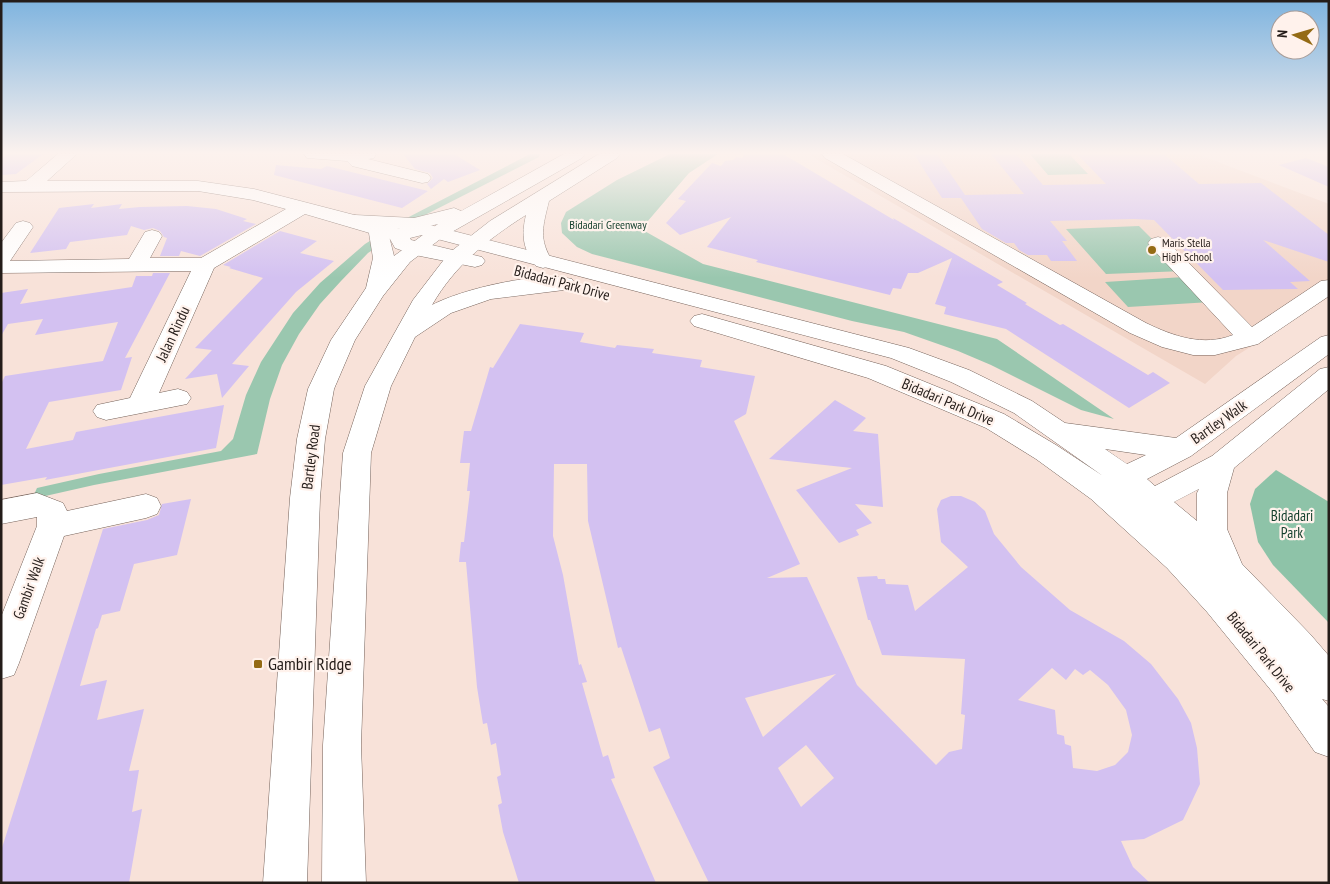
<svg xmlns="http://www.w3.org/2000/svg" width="1330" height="884" font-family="'PT Sans Narrow',sans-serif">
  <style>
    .built { fill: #f2d5c8 }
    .green { fill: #9ac7af }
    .forest { fill: #8ec3a8 }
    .building { fill: #d3c1f1; fill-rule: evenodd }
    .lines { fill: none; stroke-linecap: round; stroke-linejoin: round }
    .minor-casing { stroke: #75625a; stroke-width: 1 }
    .highway-casing { stroke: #75625a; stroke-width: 1 }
    .minor { fill: #fff; fill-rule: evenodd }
    .highway { fill: #fff; fill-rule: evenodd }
    .poi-dot { fill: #946b15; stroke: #fff2ec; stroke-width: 2 }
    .labels { text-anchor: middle; stroke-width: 4.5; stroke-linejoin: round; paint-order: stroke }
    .far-park-label { font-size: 12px; fill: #133f2c; stroke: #fff2ec }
    .far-poi-label { font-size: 12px; fill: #241c19; stroke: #fff2ec; text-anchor: start }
    .street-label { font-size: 15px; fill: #241c19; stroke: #fff2ec }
    .park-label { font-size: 15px; fill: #133f2c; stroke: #fff2ec }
    .near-poi-label { font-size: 18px; fill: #241c19; stroke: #fff2ec; text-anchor: start }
  </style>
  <rect width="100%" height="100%" fill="#f8e2d9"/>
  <path class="built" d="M 808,154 L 1197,154 L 1329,204 L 1329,297 L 1236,356 L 1205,384 Z"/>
  <path class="green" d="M 530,154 L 540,154 L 539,157 L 425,215 L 368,253 L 341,281 L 320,304 L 299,334 L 282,365 L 270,399 L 257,454 L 94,485 L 32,499 L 37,488 L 99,474 L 221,451 L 233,439 L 246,395 L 261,362 L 293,313 L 320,283 L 365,244 L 405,219 Z
    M 670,154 L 718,154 L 689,173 L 641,229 L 703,264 L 997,339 L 1114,419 L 1081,410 L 991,365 L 958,351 L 904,332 L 852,321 L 592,254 L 577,247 L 562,233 L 561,223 L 566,212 L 617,180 Z
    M 1030,154 L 1069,154 L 1088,174 L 1048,175 Z
    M 1139,226 L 1184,271 L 1106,274 L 1066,229 Z
    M 1184,277 L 1211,302 L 1128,307 L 1105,282 Z"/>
  <path class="forest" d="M 1276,470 L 1329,502 L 1329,623 L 1273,565 L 1258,542 L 1250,504 L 1255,489 Z"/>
  <path class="building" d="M 8,154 L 43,154 L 16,174 L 1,175 L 1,159 Z
    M 403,154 L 454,154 L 480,170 L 448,182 L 444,179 L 431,189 L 427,184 L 433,178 L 430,173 L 415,169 Z
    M 745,154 L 783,154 L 894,220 L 893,218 L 1003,282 L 997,285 L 1027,303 L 1025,304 L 1060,325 L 1063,324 L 1148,375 L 1153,372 L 1170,383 L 1129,408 L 1006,329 L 944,314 L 946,307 L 935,304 L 952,258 L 918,273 L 908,273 L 901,289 L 893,288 L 890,295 L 756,262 L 758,260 L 707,247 L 731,217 L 680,235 L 666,223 L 686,201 L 678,199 L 712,163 L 721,166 L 725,161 L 733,160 L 736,157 L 742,158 Z
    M 914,154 L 937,154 L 965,195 L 1024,194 L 991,154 L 1016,154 L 1043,185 L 1106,184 L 1077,154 L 1164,154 L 1199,184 L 1261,183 L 1329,235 L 1329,262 L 1263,240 L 1310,281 L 1290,282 L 1298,289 L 1223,290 L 1154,220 L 1134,219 L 1050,221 L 1067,241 L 1062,241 L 1077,261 L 1051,261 L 1047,255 L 1028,255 L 1019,250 L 1014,243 L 1006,243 L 982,229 L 961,198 L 942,198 Z
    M 1306,158 L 1329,167 L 1329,187 L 1279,165 Z
    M 276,165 L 321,169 L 327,166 L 428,191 L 402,208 L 274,175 Z
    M 94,204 L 91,208 L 122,204 L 119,209 L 140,207 L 187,206 L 216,209 L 247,219 L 243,221 L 256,224 L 200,256 L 181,251 L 179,256 L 160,256 L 167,238 L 164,237 L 160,231 L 153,228 L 144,230 L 131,226 L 127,235 L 70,242 L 66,249 L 30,253 L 59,208 Z
    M 280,231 L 317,241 L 300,253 L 334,261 L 296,292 L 232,364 L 249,366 L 222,398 L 217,374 L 185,379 L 212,350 L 195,348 L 263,278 L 229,268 L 231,267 L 223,265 Z
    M 153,273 L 170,273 L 125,358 L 132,357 L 121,390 L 49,402 L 26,449 L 73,440 L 76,432 L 224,405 L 216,448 L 45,480 L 47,477 L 1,485 L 1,384 L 5,376 L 103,361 L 118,322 L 35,335 L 43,319 L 8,324 L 1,336 L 1,293 L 28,289 L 20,304 L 132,287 L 136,276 L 152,276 Z
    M 520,324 L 584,333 L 580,342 L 615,348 L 617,345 L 654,349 L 652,353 L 702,360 L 700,367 L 755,376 L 746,414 L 734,421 L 800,564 L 767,578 L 807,577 L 857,685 L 936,765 L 949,752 L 962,749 L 965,715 L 961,714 L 965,659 L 882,655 L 870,620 L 868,620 L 857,577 L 877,576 L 878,579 L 885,579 L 886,584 L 908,585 L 915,611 L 968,567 L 941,542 L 937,509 L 941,500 L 951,496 L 961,496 L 975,502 L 985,511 L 994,534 L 1021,567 L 1070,610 L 1124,641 L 1151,664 L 1178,699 L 1191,723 L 1197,748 L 1200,784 L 1183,820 L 1144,839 L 1121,841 L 1133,867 L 1150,883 L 709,883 L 653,767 L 670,758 L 660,728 L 649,732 L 621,647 L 618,648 L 588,521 L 587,464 L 554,464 L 553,536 L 563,575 L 579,665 L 581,664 L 587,682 L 582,683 L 603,757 L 608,755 L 615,778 L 611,779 L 656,883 L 519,883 L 503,832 L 498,805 L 502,803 L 497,777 L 501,775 L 496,743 L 491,745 L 487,723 L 483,724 L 477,687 L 466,562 L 459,562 L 461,542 L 464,542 L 470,491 L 467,491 L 470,463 L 460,463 L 464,431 L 471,431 L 490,367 L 493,368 ZM 1052,668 L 1066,680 L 1075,669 L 1083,675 L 1090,670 L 1108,685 L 1126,710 L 1132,735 L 1128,752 L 1115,765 L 1097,771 L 1073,768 L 1071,746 L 1065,744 L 1064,736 L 1057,734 L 1055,710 L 1018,700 ZM 836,674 L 763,737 L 745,698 ZM 806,745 L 834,778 L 801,807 L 778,768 Z
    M 835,400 L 866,418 L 853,431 L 878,434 L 883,507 L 855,504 L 872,523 L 856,530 L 859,535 L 839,543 L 796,490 L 852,468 L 769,459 Z
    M 191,499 L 177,555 L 134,564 L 120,611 L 102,615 L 98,628 L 96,629 L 80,686 L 107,680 L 97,720 L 144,709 L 129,771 L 139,770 L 132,812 L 142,809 L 129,883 L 1,883 L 1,851 L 103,529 L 147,520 L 159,515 L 162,504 Z"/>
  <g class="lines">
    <defs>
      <path id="minor" d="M 58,154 L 77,154 L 47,181 L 198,181 L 254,189 L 362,217 L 400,229 L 422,223 L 909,348 L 969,370 L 1032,401 L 1065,423 L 1176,438 L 1321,337 L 1329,335 L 1329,354 L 1191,456 L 1147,479 L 1155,486 L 1212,456 L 1320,369 L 1329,367 L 1329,389 L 1234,468 L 1227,493 L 1227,529 L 1242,564 L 1310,634 L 1329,656 L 1329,701 L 1322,699 L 1329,707 L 1329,757 L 1315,752 L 1274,694 L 1207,612 L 1167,568 L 1091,499 L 1036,459 L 986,428 L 868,378 L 694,326 L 690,321 L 694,316 L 702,314 L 886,366 L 1004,414 L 1056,445 L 1103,476 L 1014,413 L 951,382 L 891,358 L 422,235 L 410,238 L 411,240 L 482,257 L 485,261 L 482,265 L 475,267 L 415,255 L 395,248 L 390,239 L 305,214 L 214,268 L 159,393 L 178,389 L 187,392 L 191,398 L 187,404 L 106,420 L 97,417 L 93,411 L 97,405 L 130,398 L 191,271 L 1,273 L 1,243 L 16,223 L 23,221 L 30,223 L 33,227 L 10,261 L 129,259 L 145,232 L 152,230 L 159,232 L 162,236 L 150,258 L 201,258 L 286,209 L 253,200 L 198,191 L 1,192 L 1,182 L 26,181 ZM 1105,449 L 1146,455 L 1127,464 ZM 1199,489 L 1197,493 L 1197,521 L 1174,502 Z
        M 304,154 L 376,154 L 374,158 L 368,159 L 428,174 L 431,178 L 428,182 L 422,183 L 352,166 L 347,161 L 307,158 Z
        M 822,154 L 843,154 L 1146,323 C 1173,336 1203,347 1233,335 L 1151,247 L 1148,243 L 1151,239 L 1158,237 L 1165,239 L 1252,327 L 1321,281 L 1329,280 L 1329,296 L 1258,344 L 1215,355 L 1193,355 L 1162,347 L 1130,333 L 825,158 Z
        M 37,493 L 63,503 L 67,511 L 146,494 L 157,498 L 161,506 L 157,514 L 146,518 L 64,536 L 19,663 L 14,675 L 1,679 L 1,617 L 37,526 L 37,517 L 1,524 L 1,500 Z"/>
      <path id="highway" d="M 564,154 L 585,154 L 582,158 L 443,237 L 410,262 L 383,296 L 355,340 L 334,389 L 325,439 L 320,498 L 307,883 L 263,883 L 290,498 L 297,439 L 308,389 L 331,340 L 366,288 L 373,258 L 368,227 L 348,225 L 345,221 L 348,217 L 355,215 L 414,218 L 454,208 L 461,211 ZM 438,224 L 394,256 L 387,228 L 414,230 Z
        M 599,154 L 620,154 L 617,158 L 549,201 C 543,226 538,239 553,262 L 550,266 L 543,268 L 536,266 C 523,249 521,236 526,215 C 488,239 455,265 432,305 C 462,289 539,271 572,279 L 575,284 L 572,289 L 491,299 L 451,313 L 415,337 L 391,386 L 371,453 L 361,745 L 366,883 L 322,883 L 323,745 L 343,453 L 365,386 L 413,300 L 449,253 L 490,221 Z"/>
    </defs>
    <use href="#minor" class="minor-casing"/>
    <use href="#highway" class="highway-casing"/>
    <use href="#minor" class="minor"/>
    <use href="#highway" class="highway"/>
  </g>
  <linearGradient id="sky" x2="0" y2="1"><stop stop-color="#7fb4df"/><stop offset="0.55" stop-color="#fcf2ee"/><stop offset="1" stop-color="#fcf2ee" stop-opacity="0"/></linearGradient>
  <rect width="1330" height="278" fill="url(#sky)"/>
  <g class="poi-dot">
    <circle cx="1152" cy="250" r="5"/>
    <rect x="253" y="659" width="10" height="10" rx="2.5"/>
  </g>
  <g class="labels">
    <g class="far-park-label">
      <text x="608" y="229">Bidadari Greenway</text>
    </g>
    <g class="far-poi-label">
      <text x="1162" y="247">Maris Stella<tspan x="1162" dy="14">High School</tspan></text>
    </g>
    <g class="street-label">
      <text transform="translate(562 283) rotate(15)" y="5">Bidadari Park Drive</text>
      <text transform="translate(173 334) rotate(-65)" y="5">Jalan Rindu</text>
      <text transform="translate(948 402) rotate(23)" y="5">Bidadari Park Drive</text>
      <text transform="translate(1219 422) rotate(-35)" y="5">Bartley Walk</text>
      <text transform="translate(311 457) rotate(-83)" y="5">Bartley Road</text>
      <text transform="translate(29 588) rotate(-70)" y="5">Gambir Walk</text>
      <text transform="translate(1261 652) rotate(51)" y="5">Bidadari Park Drive</text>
    </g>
    <g class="park-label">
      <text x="1292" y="521">Bidadari<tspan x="1292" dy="17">Park</tspan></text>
    </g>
    <g class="near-poi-label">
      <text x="268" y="670">Gambir Ridge</text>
    </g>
  </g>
  <rect width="1330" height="884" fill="none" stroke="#241c19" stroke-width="5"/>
  <g transform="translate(1295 35) rotate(275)"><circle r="24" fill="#fff2ec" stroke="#a79c98"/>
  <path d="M0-4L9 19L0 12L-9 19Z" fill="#946b15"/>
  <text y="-8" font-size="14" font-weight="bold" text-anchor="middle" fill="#241c19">N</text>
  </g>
</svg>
